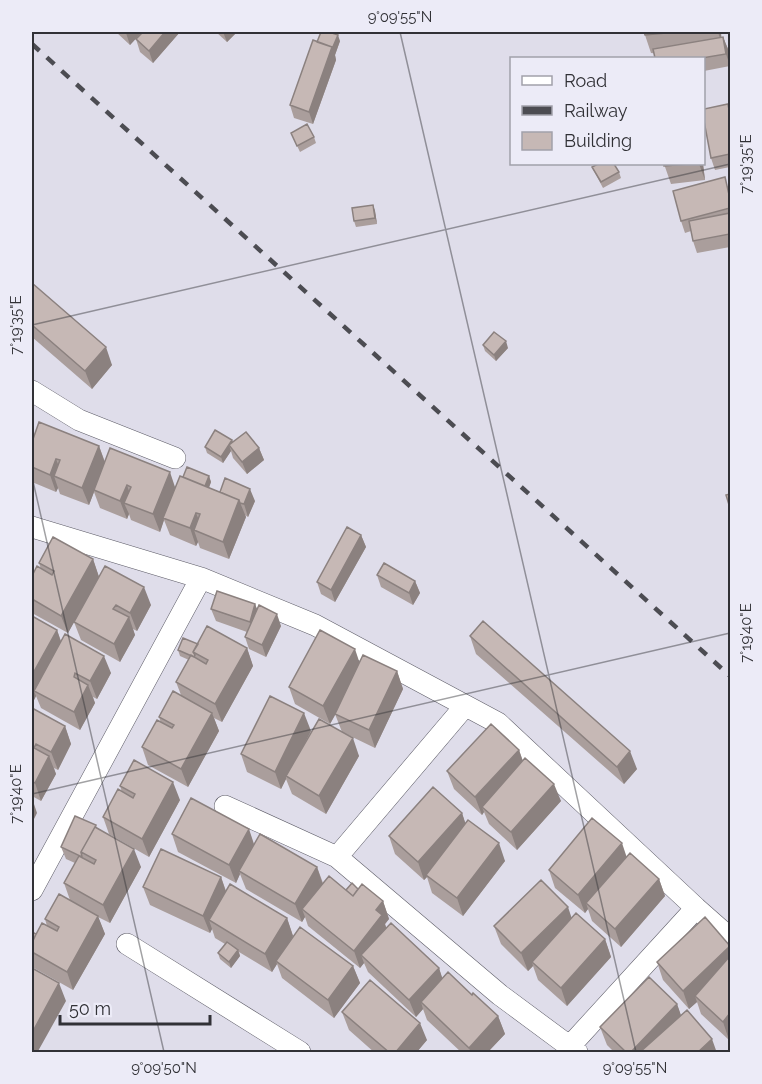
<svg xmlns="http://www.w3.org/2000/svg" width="762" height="1084" font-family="Raleway,sans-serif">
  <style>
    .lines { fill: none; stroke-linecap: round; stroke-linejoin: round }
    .minor-casing { stroke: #5d5c67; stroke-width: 22 }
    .minor { stroke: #fff; stroke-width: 21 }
    .rail { stroke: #4c4c52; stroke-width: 4.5; stroke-dasharray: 10 10; stroke-linecap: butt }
    .wall { fill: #aa9e9c }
    .shaded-wall { fill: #8b817f }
    .building { fill: #c6b8b5; stroke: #8b817f; stroke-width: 1.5 }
    .ticks { fill: none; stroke: #313136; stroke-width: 1.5; stroke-opacity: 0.45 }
    .neatline { fill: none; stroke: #313136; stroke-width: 2 }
    .ticks-label { font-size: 15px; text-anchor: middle; fill: #313136 }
  </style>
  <rect width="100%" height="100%" fill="#dfddea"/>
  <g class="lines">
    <defs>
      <path id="minor" d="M 32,391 L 79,420 L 175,458
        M 32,527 L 201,578 L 315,625 L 498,723 L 696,908 L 730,938
        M 225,806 L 337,857 L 500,995 L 577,1052
        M 337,857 L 465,706
        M 32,890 L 201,578
        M 127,944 L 300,1052
        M 570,1046 L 696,908"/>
    </defs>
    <use href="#minor" class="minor-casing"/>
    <use href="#minor" class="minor"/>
    <path class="rail" d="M 32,44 L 730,676"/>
  </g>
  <path class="wall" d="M 116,32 L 142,32 L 130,45 Z
    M 143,32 L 180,32 L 153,63 L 140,52 L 136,39 Z
    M 216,32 L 237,32 L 227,42 Z
    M 644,32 L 721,32 L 721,37 L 723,37 L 728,49 L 730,66 L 704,71 L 704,58 L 651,53 Z
    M 340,41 L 335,55 L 336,60 L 313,124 L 294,118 L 290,105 L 317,42 Z
    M 728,104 L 730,111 L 730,167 L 715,170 L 711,158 Z
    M 291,133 L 314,137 L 316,143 L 300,152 Z
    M 664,164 L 703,164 L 705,180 L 671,184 Z
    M 592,167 L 619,172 L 621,178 L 603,188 L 595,173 Z
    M 729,190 L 730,194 L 730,247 L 697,253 L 693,241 L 691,231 L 685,233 L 681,221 Z
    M 373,205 L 375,211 L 377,224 L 356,227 L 354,221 Z
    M 32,283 L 112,365 L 92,389 L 32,337 Z
    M 483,345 L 508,348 L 496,361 L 485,351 Z
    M 232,440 L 233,442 L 259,448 L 264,460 L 247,474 L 233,458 L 231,451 L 223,463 L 207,453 L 205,447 Z
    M 32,442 L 99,446 L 105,462 L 175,487 L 183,477 L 209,476 L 211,482 L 209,488 L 220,492 L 255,501 L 248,517 L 245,515 L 246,517 L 229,559 L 200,548 L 198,542 L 196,546 L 170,535 L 164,520 L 160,532 L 131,520 L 129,514 L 127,519 L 100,508 L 94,492 L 89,505 L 60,494 L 58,488 L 56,492 L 32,482 Z
    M 361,535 L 366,547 L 335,602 L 321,594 L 317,582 Z
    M 93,559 L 99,577 L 151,605 L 137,631 L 133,629 L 135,635 L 120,662 L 81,640 L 74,622 L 87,599 L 68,633 L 32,613 L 32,576 L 41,569 L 39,563 Z
    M 377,575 L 415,581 L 420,593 L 413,605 L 381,587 Z
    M 255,604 L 257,610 L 281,626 L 266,657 L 249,649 L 245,637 L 247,632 L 216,621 L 211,609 Z
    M 32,616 L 57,630 L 61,641 L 111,673 L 97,699 L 93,697 L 95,703 L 80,730 L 41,708 L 36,696 L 32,704 Z
    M 470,636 L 637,769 L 624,784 L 476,654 Z
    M 198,644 L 247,648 L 253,666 L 222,722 L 214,718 L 219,731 L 188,787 L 148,765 L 142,747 L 161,723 L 159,717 L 181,695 L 176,682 L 189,660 L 180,656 L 178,650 Z
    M 360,663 L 397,671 L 403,689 L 375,748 L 344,733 L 359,756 L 326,814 L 292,794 L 286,779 L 281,789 L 247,772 L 241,754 L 311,731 L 301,751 L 342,732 L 335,714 L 337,712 L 330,724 L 295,704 L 289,687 Z
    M 32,708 L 65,726 L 71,744 L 58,770 L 54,768 L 56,774 L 41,801 L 32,796 Z
    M 519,750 L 523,761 L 561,801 L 517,850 L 489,824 L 484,812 L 482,815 L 454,789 L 447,771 Z
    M 120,786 L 180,800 L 149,857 L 109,834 L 103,817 L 122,792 Z
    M 462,813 L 465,823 L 505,861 L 463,916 L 432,893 L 427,877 L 424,880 L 395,854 L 389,836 Z
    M 96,825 L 97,828 L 141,867 L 110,923 L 98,917 L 105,934 L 73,990 L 34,968 L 32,964 L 32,966 L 32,932 L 36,934 L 47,926 L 45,919 L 70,900 L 64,883 L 75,863 L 66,859 L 61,847 Z
    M 172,834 L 254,845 L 317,867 L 323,883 L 346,890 L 358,889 L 383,901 L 389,919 L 385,924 L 386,928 L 439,968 L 442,979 L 472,995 L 498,1016 L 505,1034 L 487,1053 L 462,1053 L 427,1020 L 423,1009 L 416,1017 L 368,972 L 364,963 L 360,968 L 308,926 L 305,917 L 302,922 L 246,889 L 240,874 L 236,883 L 178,852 Z
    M 626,857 L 659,879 L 665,896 L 621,947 L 592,921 L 588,909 L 585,913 L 555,888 L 549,870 Z
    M 221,877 L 226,891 L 287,918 L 293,936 L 290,940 L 353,966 L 360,983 L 334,1018 L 282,978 L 277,964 L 272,972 L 239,952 L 240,956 L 231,968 L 220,959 L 218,953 L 225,944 L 215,938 L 212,929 L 210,933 L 150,905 L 143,887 Z
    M 572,918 L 605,939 L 611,957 L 567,1006 L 538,980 L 533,966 L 528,971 L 501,944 L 494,926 Z
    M 730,945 L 730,1038 L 729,1040 L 701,1014 L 697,1002 L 689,1009 L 663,980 L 657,962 Z
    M 677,1004 L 681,1016 L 717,1053 L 615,1053 L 607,1045 L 600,1027 Z
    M 342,1012 L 427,1040 L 416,1053 L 375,1053 L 349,1030 Z"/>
  <path class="shaded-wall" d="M 127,32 L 142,32 L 130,45 L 126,33 Z
    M 165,32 L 180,32 L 153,63 L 149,51 Z
    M 223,32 L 237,32 L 227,42 Z
    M 718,32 L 721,32 L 722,45 Z
    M 338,35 L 340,41 L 335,55 L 336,60 L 313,124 L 309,112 L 332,47 Z
    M 723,37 L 728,49 L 730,66 L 726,54 Z
    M 699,164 L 703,164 L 705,180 Z
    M 373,205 L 375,211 L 377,224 L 375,218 Z
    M 506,341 L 508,348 L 496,361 L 494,355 Z
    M 106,347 L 112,365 L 92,389 L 85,371 Z
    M 232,440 L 234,446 L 229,445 L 231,451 L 223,463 L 221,457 Z
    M 99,446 L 105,463 L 94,490 L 94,492 L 89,505 L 82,488 Z
    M 259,448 L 264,460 L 247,474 L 242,462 Z
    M 56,459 L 63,477 L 54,476 L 58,488 L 56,492 L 50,475 Z
    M 170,472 L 176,490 L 163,518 L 164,520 L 160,532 L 153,514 Z
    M 209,476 L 211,482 L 205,497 L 203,491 Z
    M 127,485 L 133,503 L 124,503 L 129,514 L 127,519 L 120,501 Z
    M 250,489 L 255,501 L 248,517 L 244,504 Z
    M 239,500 L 246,517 L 229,559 L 223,542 Z
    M 196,513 L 203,530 L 194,530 L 198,542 L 196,546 L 190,528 Z
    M 361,535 L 366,547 L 335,602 L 331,590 Z
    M 93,559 L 99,577 L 68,633 L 61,616 Z
    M 415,581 L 420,593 L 413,605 L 409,593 Z
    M 144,587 L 151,605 L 137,631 L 130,613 Z
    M 255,604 L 260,616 L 254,634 L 250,622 Z
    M 277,614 L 281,626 L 266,657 L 262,645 Z
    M 129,617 L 135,635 L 120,662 L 114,644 Z
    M 57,630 L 63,648 L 34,691 L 36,696 L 32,704 L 32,675 Z
    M 247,648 L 253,666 L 222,722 L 215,704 Z
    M 355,649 L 361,667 L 330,724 L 323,706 Z
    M 104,656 L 111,673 L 97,699 L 90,681 Z
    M 397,671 L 403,689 L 375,748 L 369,730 Z
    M 88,685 L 95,703 L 80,730 L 74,712 Z
    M 212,713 L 219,731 L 188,787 L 181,769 Z
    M 304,713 L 311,731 L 287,777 L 286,776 L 286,779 L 281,789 L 275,772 Z
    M 65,726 L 71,744 L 58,770 L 51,752 Z
    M 353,738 L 359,756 L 326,814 L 319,796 Z
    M 519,750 L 525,768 L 482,807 L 484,812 L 482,815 L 475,797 Z
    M 630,751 L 637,769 L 624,784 L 617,767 Z
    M 49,756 L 56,774 L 41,801 L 35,783 Z
    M 173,782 L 180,800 L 149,857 L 142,839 Z
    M 554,784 L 561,801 L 517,850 L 511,832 Z
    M 32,798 L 37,813 L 32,823 Z
    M 462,813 L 468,831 L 426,875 L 427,877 L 424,880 L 418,862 Z
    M 249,829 L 255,847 L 239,871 L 240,874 L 236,883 L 229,865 Z
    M 499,843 L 505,861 L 463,916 L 457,898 Z
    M 622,843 L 628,861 L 586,903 L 588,909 L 585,913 L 578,895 Z
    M 134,849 L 141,867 L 110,923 L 103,905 Z
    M 317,867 L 323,885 L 302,909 L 305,917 L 302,922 L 295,904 Z
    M 221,877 L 227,895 L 209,920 L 212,929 L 210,933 L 203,916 Z
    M 659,879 L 665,896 L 621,947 L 615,929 Z
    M 383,901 L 389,919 L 385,924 L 388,933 L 361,955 L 364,963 L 360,968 L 354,951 L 376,910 Z
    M 568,907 L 574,925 L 532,962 L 533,966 L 528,971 L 521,953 Z
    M 98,916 L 105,934 L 73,990 L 67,972 Z
    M 287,918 L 293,936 L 278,962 L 276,961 L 277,964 L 272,972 L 265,954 Z
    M 605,939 L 611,957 L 567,1006 L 561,988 Z
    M 730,946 L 730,970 L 695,996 L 697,1002 L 689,1009 L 683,991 Z
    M 238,950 L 240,956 L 231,968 L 229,962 Z
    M 353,966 L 360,983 L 334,1018 L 328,1000 Z
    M 439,968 L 445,986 L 421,1002 L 423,1009 L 416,1017 L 409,1000 Z
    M 59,983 L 66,1001 L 37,1053 L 33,1053 L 32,1049 L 32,1033 Z
    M 677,1004 L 683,1021 L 653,1053 L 630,1053 Z
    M 730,1013 L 730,1038 L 729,1040 L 723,1022 Z
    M 498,1016 L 505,1034 L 487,1053 L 471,1053 L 469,1048 Z
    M 420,1023 L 427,1040 L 416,1053 L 395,1053 Z
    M 712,1039 L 717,1053 L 697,1053 Z"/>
  <path class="building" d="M 143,32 L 165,32 L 149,51 L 136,39 Z
    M 321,32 L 329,32 L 338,35 L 332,49 L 332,47 L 317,42 Z
    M 644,32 L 677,32 L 645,35 Z
    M 723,37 L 726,54 L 702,58 L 655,58 L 653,49 Z
    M 313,40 L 332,47 L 309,112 L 290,105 Z
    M 728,104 L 730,116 L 730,154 L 711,158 L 704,121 L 704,109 Z
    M 307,124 L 314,137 L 297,146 L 291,133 Z
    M 598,164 L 614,164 L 619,172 L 601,182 L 592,167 Z
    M 664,164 L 689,164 L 664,166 Z
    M 725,177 L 730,199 L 730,208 L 681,221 L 673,191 Z
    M 373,205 L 375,218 L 354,221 L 352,208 Z
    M 730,213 L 730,234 L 693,241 L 689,221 Z
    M 32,283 L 106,347 L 85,371 L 32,325 Z
    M 494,332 L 506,341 L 494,355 L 483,345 Z
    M 39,422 L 99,446 L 82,488 L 54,476 L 60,460 L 56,459 L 50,475 L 32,467 L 32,442 Z
    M 215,430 L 232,440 L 221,457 L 205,447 Z
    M 246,432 L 259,448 L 242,462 L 229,445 Z
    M 110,448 L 170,472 L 153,514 L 124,503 L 131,487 L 127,485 L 120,501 L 94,490 Z
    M 187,467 L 209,476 L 205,486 L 183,477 Z
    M 180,476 L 239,500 L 223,542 L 194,530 L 200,514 L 196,513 L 190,528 L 163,518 Z
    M 225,478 L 250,489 L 244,504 L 240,503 L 239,500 L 220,492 Z
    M 730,494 L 730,508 L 726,495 Z
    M 347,527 L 361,535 L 331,590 L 317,582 Z
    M 53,537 L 93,559 L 61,616 L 32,599 L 32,576 L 37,566 L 52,575 L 54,571 L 39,563 Z
    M 384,563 L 415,581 L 409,593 L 377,575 Z
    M 105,566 L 144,587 L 130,613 L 116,605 L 113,609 L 129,617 L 114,644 L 74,622 Z
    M 217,591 L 255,604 L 250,622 L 211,609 Z
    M 259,605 L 277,614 L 262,645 L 245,637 Z
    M 32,616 L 57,630 L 32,675 Z
    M 483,621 L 630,751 L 617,767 L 470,636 Z
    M 207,626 L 247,648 L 215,704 L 176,682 L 191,655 L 206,664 L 208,660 L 193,652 Z
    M 320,630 L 355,649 L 323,706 L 289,687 Z
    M 65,634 L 104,656 L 90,681 L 75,673 L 74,677 L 88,685 L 74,712 L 34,691 Z
    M 183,638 L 198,644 L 193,652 L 195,655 L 194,657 L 178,650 Z
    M 363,655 L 397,671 L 369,730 L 335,714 Z
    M 173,691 L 212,713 L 181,769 L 142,747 L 157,720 L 172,728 L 174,725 L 159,717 Z
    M 270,696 L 304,713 L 275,772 L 241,754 Z
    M 32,708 L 65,726 L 51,752 L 36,744 L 34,748 L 49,756 L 35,783 L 32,781 Z
    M 319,719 L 353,738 L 319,796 L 286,776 Z
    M 491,724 L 519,750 L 475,797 L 447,771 Z
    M 525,758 L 554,784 L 511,832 L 482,807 Z
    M 134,760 L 173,782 L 142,839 L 103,817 L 118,789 L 133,798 L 135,794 L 120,786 Z
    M 433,787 L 462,813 L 418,862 L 389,836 Z
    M 191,798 L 249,829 L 229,865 L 172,834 Z
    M 75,816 L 96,825 L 81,852 L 82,857 L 61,847 Z
    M 592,818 L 622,843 L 578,895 L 549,870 Z
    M 468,820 L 499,843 L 457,898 L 426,875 Z
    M 95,827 L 134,849 L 103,905 L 64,883 L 79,856 L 94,864 L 96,860 L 81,852 Z
    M 260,834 L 317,867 L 295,904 L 239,871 Z
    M 161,849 L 221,877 L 203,916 L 143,887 Z
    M 630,853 L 659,879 L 615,929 L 586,903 Z
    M 329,876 L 353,896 L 362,884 L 383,901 L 376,910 L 382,915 L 354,951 L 302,909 Z
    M 541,880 L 568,907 L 521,953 L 494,926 Z
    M 352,883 L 358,889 L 353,896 L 346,890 Z
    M 230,884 L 287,918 L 265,954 L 209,920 Z
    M 59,894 L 98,916 L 67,972 L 32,952 L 32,942 L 42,923 L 57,931 L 59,927 L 45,919 Z
    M 576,913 L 605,939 L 561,988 L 532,962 Z
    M 705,917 L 730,946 L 683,991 L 657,962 Z
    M 391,923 L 439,968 L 409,1000 L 361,955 Z
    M 300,927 L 353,966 L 328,1000 L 276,961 Z
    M 32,932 L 36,934 L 32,943 Z
    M 227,942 L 238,950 L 229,962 L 218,953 Z
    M 730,956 L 730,1013 L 723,1022 L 695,996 Z
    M 32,968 L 59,983 L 32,1033 Z
    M 448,972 L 472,995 L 473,993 L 498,1016 L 469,1048 L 421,1002 Z
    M 649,977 L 677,1004 L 630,1053 L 627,1053 L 600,1027 Z
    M 370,980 L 420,1023 L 395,1053 L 390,1053 L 342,1012 Z
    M 687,1010 L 712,1039 L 697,1053 L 639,1053 Z"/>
  <path class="ticks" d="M 400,32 L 636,1052M 32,325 L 730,164M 32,477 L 164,1052M 32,794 L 730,633"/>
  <rect width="762" height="1084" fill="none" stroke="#ecebf7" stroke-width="66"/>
  <rect x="510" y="57" width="195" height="108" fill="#ecebf7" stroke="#a1a1aa" stroke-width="1.5"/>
  <rect x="522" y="76" width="30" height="9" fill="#ffffff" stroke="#a1a1aa" stroke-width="1.5"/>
  <text x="564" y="87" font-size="18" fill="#313136">Road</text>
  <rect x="522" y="106" width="30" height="9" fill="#4c4c52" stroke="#a1a1aa" stroke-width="1.5"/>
  <text x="564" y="117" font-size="18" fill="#313136">Railway</text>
  <rect x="522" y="132" width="30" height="18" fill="#c6b8b5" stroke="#a1a1aa" stroke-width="1.5"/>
  <text x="564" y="147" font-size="18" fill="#313136">Building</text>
  <path d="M60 1015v9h150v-9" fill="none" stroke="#313136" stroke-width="3"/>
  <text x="69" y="1015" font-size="18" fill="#313136" stroke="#ecebf7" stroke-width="4.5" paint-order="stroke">50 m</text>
  <rect x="33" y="33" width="696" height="1018" class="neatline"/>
  <g class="ticks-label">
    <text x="400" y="22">9°09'55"N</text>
    <text transform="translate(746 164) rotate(-90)" y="5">7°19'35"E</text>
    <text transform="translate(16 325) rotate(-90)" y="5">7°19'35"E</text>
    <text transform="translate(746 633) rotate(-90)" y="5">7°19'40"E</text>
    <text transform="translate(16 794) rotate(-90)" y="5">7°19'40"E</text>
    <text x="164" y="1073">9°09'50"N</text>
    <text x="635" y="1073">9°09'55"N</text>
  </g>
</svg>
